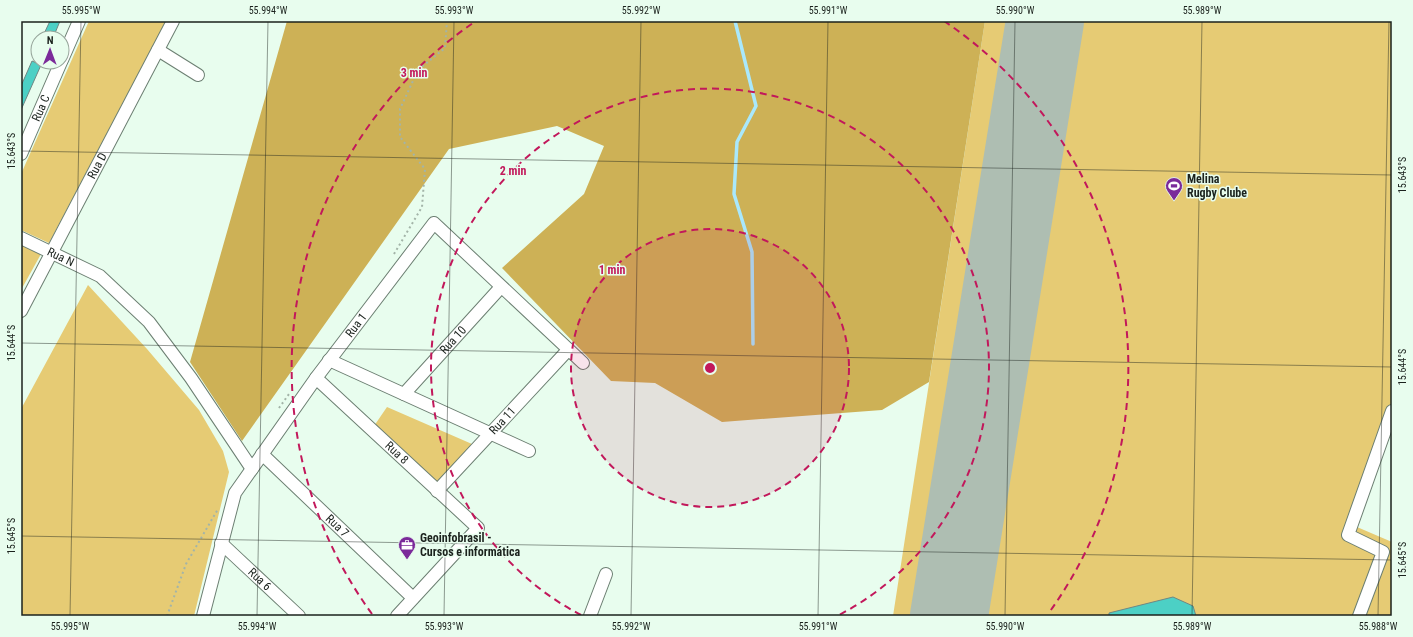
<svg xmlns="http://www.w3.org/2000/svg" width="1413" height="637" font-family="'Roboto Condensed',sans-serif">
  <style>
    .green { fill: #e6cb74 }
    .forest { fill: #cdb156 }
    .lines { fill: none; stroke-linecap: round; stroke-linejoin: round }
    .stream { stroke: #a9e8fc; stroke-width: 3.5 }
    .runway { stroke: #aebeb2; stroke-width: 78 }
    .building { fill: #4cd0c5; stroke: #6e8784 }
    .minor-casing { stroke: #6c7f72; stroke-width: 14 }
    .path { stroke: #a3b4a8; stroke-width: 2; stroke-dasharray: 2 3; stroke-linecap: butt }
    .minor { stroke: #fff; stroke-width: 12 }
    .ticks { fill: none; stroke: #1b221d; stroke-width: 1; stroke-opacity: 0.45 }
    .ring { fill: none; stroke: #c2185b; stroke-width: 2; stroke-dasharray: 7 5 }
    .labels { text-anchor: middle; stroke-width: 3; stroke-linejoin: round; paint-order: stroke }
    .street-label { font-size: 12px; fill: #1b221d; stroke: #e8fdee }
    .poi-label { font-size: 12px; font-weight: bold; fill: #1b221d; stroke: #e8fdee; text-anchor: start }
    .centre { fill: #c2185b; stroke: #e8fdee; stroke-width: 2 }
    .ring-label { font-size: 12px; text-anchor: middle; font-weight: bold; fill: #c2185b; stroke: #e8fdee; stroke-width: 3; stroke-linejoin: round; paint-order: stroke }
    .neatline { fill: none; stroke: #1b221d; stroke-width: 1.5 }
    .ticks-label { font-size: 10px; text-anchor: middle; fill: #1b221d }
  </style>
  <rect width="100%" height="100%" fill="#e8fdee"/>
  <path class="green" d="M 89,21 L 166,21 L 49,243 L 21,230 L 21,174 Z
    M 985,21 L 1392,21 L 1392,430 L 1357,527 L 1392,542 L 1392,616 L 893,616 Z
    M 21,244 L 41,254 L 21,290 Z
    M 88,285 L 147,349 L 199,410 L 223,451 L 229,472 L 194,616 L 21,616 L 21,409 Z
    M 387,407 L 472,444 L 436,484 L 374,426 Z"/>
  <path class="forest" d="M 287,21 L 985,21 L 929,382 L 882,410 L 722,422 L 655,383 L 611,381 L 502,268 L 584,194 L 604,146 L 557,126 L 449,149 L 242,441 L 190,362 Z"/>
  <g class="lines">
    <path class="stream" d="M 735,21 L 756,106 L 737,142 L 734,194 L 752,252 L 753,344"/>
    <path class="runway" d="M 949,616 L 1045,21"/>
  </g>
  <path class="building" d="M 50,21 L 60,21 L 53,38 L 42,38 Z
    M 32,61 L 41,65 L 21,110 L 21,86 Z
    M 1173,597 L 1193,606 L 1196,616 L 1109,616 L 1109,613 Z"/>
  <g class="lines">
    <defs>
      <g id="minor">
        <path d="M 158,50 L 198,75"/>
        <path d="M 62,60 L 79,21"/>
        <path id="s1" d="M 21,154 L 61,62"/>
        <path id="s2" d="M 21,238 L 100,276 L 149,322 L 191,378 L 252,469"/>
        <path id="s3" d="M 21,311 L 173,21"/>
        <path d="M 329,360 L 529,451"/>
        <path id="s4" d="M 316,378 L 478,528 L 397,616"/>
        <path id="s5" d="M 404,394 L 501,287"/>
        <path id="s6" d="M 262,454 L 413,598"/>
        <path id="s7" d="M 437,491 L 568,350"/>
        <path id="s8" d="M 221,543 L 299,616"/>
        <path id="s9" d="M 203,616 L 235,493 L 316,378 L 434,223 L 583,363"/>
        <path d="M 590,616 L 606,574"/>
        <path d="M 1359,616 L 1383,552 L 1348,535 L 1392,411"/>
      </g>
    </defs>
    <use href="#minor" class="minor-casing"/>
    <path class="path" d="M 394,254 L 422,207 L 425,169 L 400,137 L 400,109 L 418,70 L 445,48 L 447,21
      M 279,408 L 289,394
      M 167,616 L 186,564 L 218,509"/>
    <use href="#minor" class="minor"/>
  </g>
  <path class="ticks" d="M 21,151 L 1392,175M 21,343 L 1392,367M 21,536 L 1392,560M 70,616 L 81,21M 257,616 L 268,21M 444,616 L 454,21M 631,616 L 641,21M 818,616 L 828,21M 1005,616 L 1015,21M 1192,616 L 1202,21M 1378,616 L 1389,21"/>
  <circle cx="710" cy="368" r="139" fill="#c2185b" fill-opacity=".12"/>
  <g class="ring">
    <circle cx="710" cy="368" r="139"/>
    <path d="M581 615A279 279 0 1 1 839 615"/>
    <path d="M372 614A418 418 0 0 1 476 21M944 21A418 418 0 0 1 1048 614"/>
  </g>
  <defs>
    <symbol id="stadium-pin" viewBox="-11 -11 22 30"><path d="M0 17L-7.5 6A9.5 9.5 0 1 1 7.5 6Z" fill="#7b2a9a" stroke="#e8fdee"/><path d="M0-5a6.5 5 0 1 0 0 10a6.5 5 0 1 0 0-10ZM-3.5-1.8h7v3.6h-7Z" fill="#fff"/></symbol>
    <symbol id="office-pin" viewBox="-11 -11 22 30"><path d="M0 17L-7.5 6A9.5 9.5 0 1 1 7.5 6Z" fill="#7b2a9a" stroke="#e8fdee"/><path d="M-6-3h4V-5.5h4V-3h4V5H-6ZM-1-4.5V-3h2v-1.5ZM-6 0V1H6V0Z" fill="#fff"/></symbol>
  </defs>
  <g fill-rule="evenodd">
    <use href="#stadium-pin" x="1164" y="176" width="20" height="27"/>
    <use href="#office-pin" x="397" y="535" width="20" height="27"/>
  </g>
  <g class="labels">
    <g class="street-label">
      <text dy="4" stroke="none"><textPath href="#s1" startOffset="50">Rua C</textPath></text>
      <text dy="4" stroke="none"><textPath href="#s3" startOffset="164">Rua D</textPath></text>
      <text dy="4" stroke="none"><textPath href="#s2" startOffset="44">Rua N</textPath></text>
      <text dy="4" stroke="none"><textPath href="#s9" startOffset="334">Rua 1</textPath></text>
      <text dy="4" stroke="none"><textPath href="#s5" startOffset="73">Rua 10</textPath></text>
      <text dy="4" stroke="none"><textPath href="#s7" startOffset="96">Rua 11</textPath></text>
      <text dy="4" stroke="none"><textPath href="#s4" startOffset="110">Rua 8</textPath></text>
      <text dy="4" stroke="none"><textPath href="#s6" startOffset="104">Rua 7</textPath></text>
      <text dy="4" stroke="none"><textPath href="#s8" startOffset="53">Rua 6</textPath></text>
    </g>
    <g class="poi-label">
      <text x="1187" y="183">Melina<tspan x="1187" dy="14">Rugby Clube</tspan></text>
      <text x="420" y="542">Geoinfobrasil -<tspan x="420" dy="14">Cursos e informática</tspan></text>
    </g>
  </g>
  <circle cx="710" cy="368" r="6" class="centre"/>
  <g class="ring-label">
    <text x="414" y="77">3 min</text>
    <text x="513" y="175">2 min</text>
    <text x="612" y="274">1 min</text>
  </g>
  <rect width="1413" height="637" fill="none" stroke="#e8fdee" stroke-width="44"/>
  <g transform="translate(50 50) rotate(1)"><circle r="19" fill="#e8fdee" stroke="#96a59a"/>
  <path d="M0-3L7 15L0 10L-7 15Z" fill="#7b2a9a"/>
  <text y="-6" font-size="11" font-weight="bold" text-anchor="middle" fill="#1b221d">N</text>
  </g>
  <rect x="22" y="22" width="1369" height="593" class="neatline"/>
  <g class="ticks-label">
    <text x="81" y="14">55.995°W</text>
    <text x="268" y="14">55.994°W</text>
    <text x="454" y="14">55.993°W</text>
    <text x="641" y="14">55.992°W</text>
    <text x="828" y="14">55.991°W</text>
    <text x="1015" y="14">55.990°W</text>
    <text x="1202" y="14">55.989°W</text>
    <text transform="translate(11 151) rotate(-90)" y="4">15.643°S</text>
    <text transform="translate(1402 175) rotate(-90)" y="4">15.643°S</text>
    <text transform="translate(11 343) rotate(-90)" y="4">15.644°S</text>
    <text transform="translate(1402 367) rotate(-90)" y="4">15.644°S</text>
    <text transform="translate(11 536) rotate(-90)" y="4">15.645°S</text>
    <text transform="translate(1402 560) rotate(-90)" y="4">15.645°S</text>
    <text x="70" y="630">55.995°W</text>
    <text x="257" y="630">55.994°W</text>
    <text x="444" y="630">55.993°W</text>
    <text x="631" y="630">55.992°W</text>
    <text x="818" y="630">55.991°W</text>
    <text x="1005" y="630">55.990°W</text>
    <text x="1192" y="630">55.989°W</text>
    <text x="1378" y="630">55.988°W</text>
  </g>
</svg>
